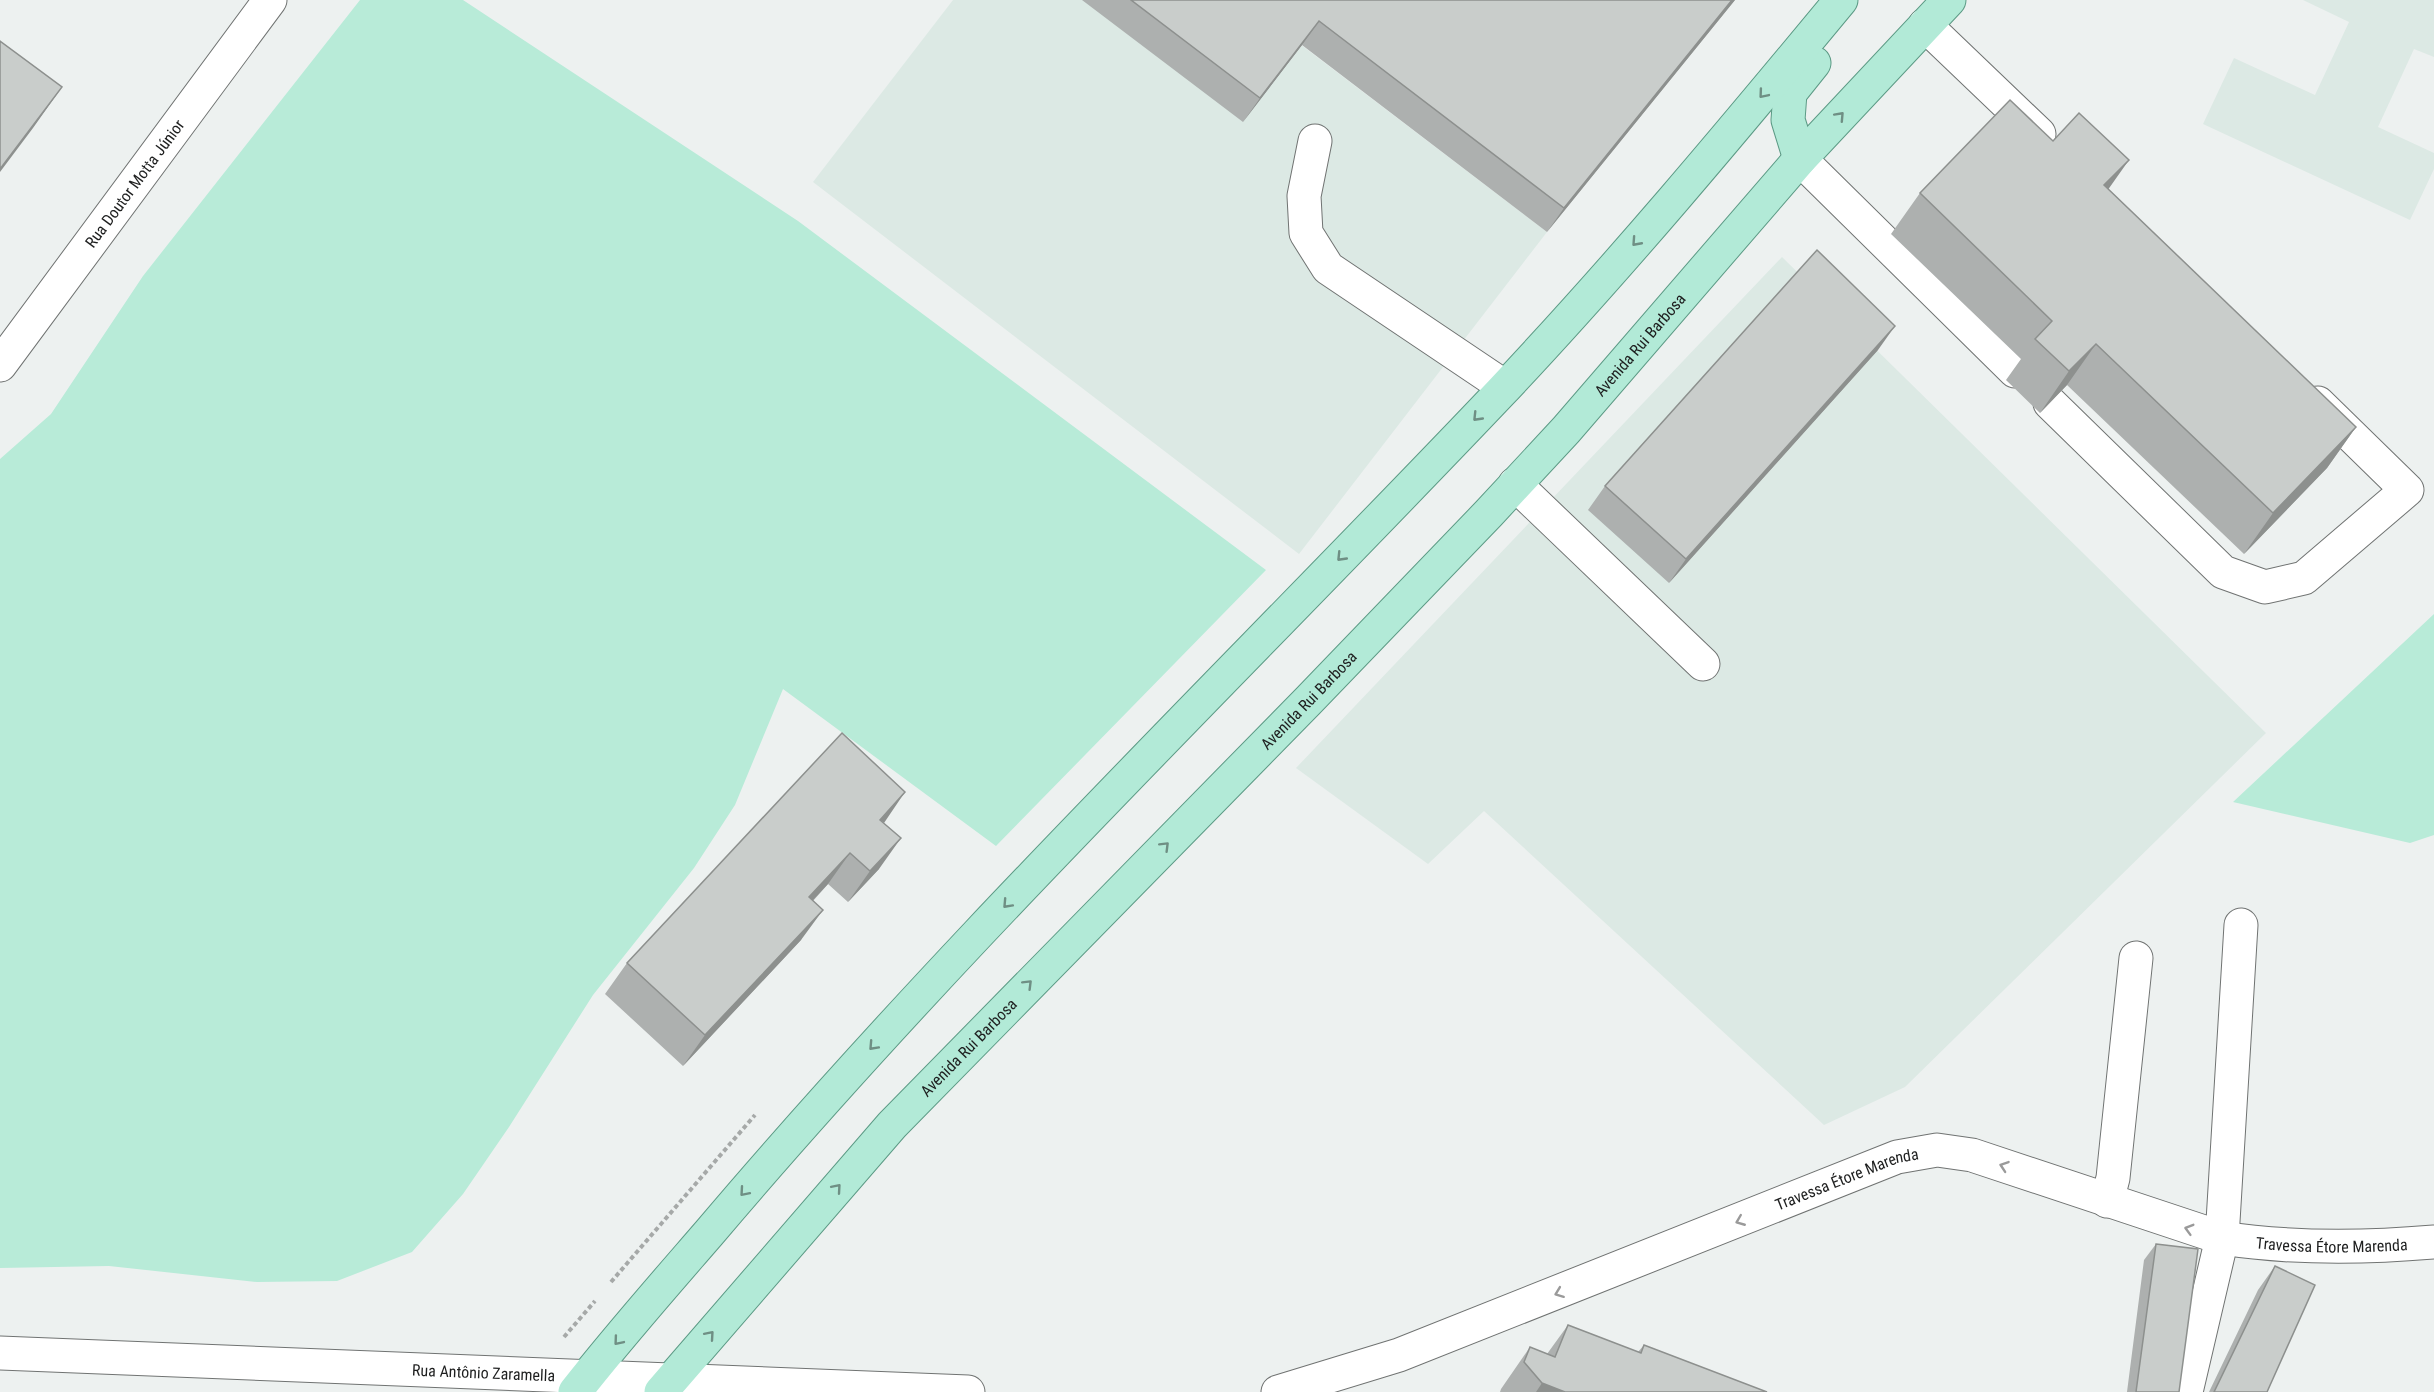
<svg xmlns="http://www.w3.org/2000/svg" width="2434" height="1392" font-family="'Roboto Condensed',sans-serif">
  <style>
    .built { fill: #dce9e4 }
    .green { fill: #b8ebd8 }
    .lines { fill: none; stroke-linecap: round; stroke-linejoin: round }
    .minor-casing { stroke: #707372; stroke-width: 35 }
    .major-casing { stroke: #5c9a85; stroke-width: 35 }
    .path { stroke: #a6a9a8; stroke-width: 4; stroke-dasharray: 4.5 3; stroke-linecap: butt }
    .minor { stroke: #fff; stroke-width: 33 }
    .major { stroke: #b2ead7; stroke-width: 33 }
    .wall { fill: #adb0af }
    .shaded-wall { fill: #8d908e }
    .building { fill: #c9cdcb; stroke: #8d908e; stroke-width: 1.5 }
    .oneway { stroke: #6f8f84 }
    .oneway2 { stroke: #9a9a9a }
    .labels { text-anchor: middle; stroke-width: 5; stroke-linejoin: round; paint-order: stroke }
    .street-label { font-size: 16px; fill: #1e1f1f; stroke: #edf1f0 }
  </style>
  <rect width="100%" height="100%" fill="#edf1f0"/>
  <path class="built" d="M 953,0 L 1242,0 L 1547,232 L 1299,554 L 813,182 Z
    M 2303,0 L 2434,0 L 2434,57 L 2414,49 L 2378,127 L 2434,153 L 2434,169 L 2410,220 L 2203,124 L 2234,58 L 2315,95 L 2349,22 Z
    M 1782,257 L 2266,733 L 1905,1087 L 1824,1125 L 1484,811 L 1428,864 L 1296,768 Z"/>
  <path class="green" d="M 360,0 L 463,0 L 798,221 L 1266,570 L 996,846 L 783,689 L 735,805 L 694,868 L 593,995 L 509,1127 L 463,1194 L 412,1252 L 337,1281 L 257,1282 L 109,1266 L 0,1268 L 0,459 L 51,414 L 143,276 Z
    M 2434,614 L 2434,835 L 2410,843 L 2233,802 Z"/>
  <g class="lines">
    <defs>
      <g id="minor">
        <path d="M 1925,25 L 2039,134"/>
        <path d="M 1315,141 L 1304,196 L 1306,233 L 1328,268 L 1505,387"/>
        <path d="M 1800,159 L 2015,371"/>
        <path id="s1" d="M 0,365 L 270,0"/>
        <path d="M 2050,403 L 2223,572 L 2265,587 L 2304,578 L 2407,490 L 2318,403"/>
        <path d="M 1515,484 L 1703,664"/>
        <path d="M 2107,1201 L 2113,1178 L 2136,958"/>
        <path id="s2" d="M 0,1353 L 968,1392"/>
        <path id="s3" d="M 1278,1392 L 1399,1355 L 1897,1157 L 1937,1150 L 1972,1155 L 2222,1238 C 2293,1249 2363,1248 2434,1242"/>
        <path d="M 2186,1392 L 2222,1238 L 2241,925"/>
      </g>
      <g id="major">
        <path d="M 1800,159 L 1788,120 L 1790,93 L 1814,63"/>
        <path d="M 575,1392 C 618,1337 664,1285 709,1233 C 958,939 1235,672 1500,393 C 1619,267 1730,134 1841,0"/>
        <path id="s4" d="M 661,1392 L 892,1125 L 1308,701 L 1489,513 L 1566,430 L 1800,159 L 1949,0"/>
      </g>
    </defs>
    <use href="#minor" class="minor-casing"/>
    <use href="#major" class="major-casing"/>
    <path class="path" d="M 611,1282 L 755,1115
      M 564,1337 L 595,1301"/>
    <use href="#minor" class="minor"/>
    <use href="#major" class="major"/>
  </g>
  <path class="wall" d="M 1082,0 L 1735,0 L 1547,232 L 1302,45 L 1243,122 Z
    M 2053,141 L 2108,189 L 2356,427 L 2327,468 L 2244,554 L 2067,385 L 2040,413 L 2006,380 L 2021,359 L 1891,234 L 1920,193 Z
    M 1878,350 L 1669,583 L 1588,510 L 1605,486 Z
    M 884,823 L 879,869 L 848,902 L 828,884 L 813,901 L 801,940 L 683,1066 L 605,994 L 627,963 Z
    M 2156,1244 L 2179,1392 L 2127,1392 L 2144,1260 Z
    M 2275,1266 L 2267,1392 L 2209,1392 L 2258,1290 Z
    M 1568,1325 L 1638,1352 L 1644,1345 L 1767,1392 L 1500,1392 L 1501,1389 L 1530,1347 L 1547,1354 Z"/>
  <path class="shaded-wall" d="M 1732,0 L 1735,0 L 1547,232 L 1564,208 Z
    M 1319,21 L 1302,45 L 1243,122 L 1260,98 Z
    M 62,87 L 33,128 L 0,172 L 0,169 Z
    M 2129,160 L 2100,201 L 2104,185 Z
    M 1895,326 L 1878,350 L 1669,583 L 1686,559 Z
    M 2096,344 L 2067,385 L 2040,413 L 2069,371 Z
    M 2356,427 L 2327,468 L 2244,554 L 2273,513 Z
    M 905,792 L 884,823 L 880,820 Z
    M 901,838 L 879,869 L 848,902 L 870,871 Z
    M 850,853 L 828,884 L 787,928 L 809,897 Z
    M 823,910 L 801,940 L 683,1066 L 705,1035 Z
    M 1542,1383 L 1565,1392 L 1536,1392 Z"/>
  <path class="building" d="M 1131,0 L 1732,0 L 1564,208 L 1319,21 L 1260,98 Z
    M 0,41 L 62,87 L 0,169 Z
    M 2010,100 L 2053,141 L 2079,113 L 2129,160 L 2104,185 L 2356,427 L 2273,513 L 2096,344 L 2069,371 L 2035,339 L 2052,321 L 1920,193 Z
    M 1817,250 L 1895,326 L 1686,559 L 1605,486 Z
    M 842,733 L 905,792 L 880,820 L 901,838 L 870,871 L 850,853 L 809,897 L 823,910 L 705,1035 L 627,963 Z
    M 2156,1244 L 2198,1249 L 2179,1392 L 2136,1392 Z
    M 2275,1266 L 2315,1285 L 2267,1392 L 2214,1392 Z
    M 1568,1325 L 1641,1353 L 1644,1345 L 1767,1392 L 1565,1392 L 1542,1383 L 1524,1362 L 1530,1347 L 1555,1357 Z"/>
  <defs><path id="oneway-chevron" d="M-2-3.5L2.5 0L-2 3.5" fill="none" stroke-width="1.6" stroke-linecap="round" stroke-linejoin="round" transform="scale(1.5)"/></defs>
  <g class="oneway">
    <use href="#oneway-chevron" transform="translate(1763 94) rotate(130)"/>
    <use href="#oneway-chevron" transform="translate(1840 116) rotate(-47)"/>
    <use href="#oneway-chevron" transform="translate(1636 242) rotate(132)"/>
    <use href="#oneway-chevron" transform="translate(1477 417) rotate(134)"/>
    <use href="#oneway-chevron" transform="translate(1341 557) rotate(134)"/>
    <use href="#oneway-chevron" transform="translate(1165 846) rotate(-45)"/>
    <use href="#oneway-chevron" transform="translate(1007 904) rotate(133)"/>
    <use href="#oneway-chevron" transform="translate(1028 984) rotate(-45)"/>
    <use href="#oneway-chevron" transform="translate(873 1046) rotate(133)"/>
    <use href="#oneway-chevron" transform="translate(837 1188) rotate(-49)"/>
    <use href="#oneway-chevron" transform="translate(744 1192) rotate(131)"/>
    <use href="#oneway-chevron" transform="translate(710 1335) rotate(-49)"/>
    <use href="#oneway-chevron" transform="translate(618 1341) rotate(130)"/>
  </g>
  <g class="oneway2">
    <use href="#oneway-chevron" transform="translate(2004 1166) rotate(-161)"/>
    <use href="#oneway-chevron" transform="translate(1740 1221) rotate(158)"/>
    <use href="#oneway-chevron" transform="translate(2189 1229) rotate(-164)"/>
    <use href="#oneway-chevron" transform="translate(1559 1293) rotate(159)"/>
  </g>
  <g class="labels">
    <g class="street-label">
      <text dy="6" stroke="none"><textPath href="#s1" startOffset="226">Rua Doutor Motta Júnior</textPath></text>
      <text dy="6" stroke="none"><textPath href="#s4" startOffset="1434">Avenida Rui Barbosa</textPath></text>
      <text dy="6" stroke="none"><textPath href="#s4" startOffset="948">Avenida Rui Barbosa</textPath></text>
      <text dy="6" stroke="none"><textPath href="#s4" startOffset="462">Avenida Rui Barbosa</textPath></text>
      <text dy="6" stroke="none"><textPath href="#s3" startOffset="608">Travessa Étore Marenda</textPath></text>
      <text dy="6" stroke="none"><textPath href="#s3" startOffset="1112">Travessa Étore Marenda</textPath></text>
      <text dy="6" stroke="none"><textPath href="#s2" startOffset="484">Rua Antônio Zaramella</textPath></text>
    </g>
  </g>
</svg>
